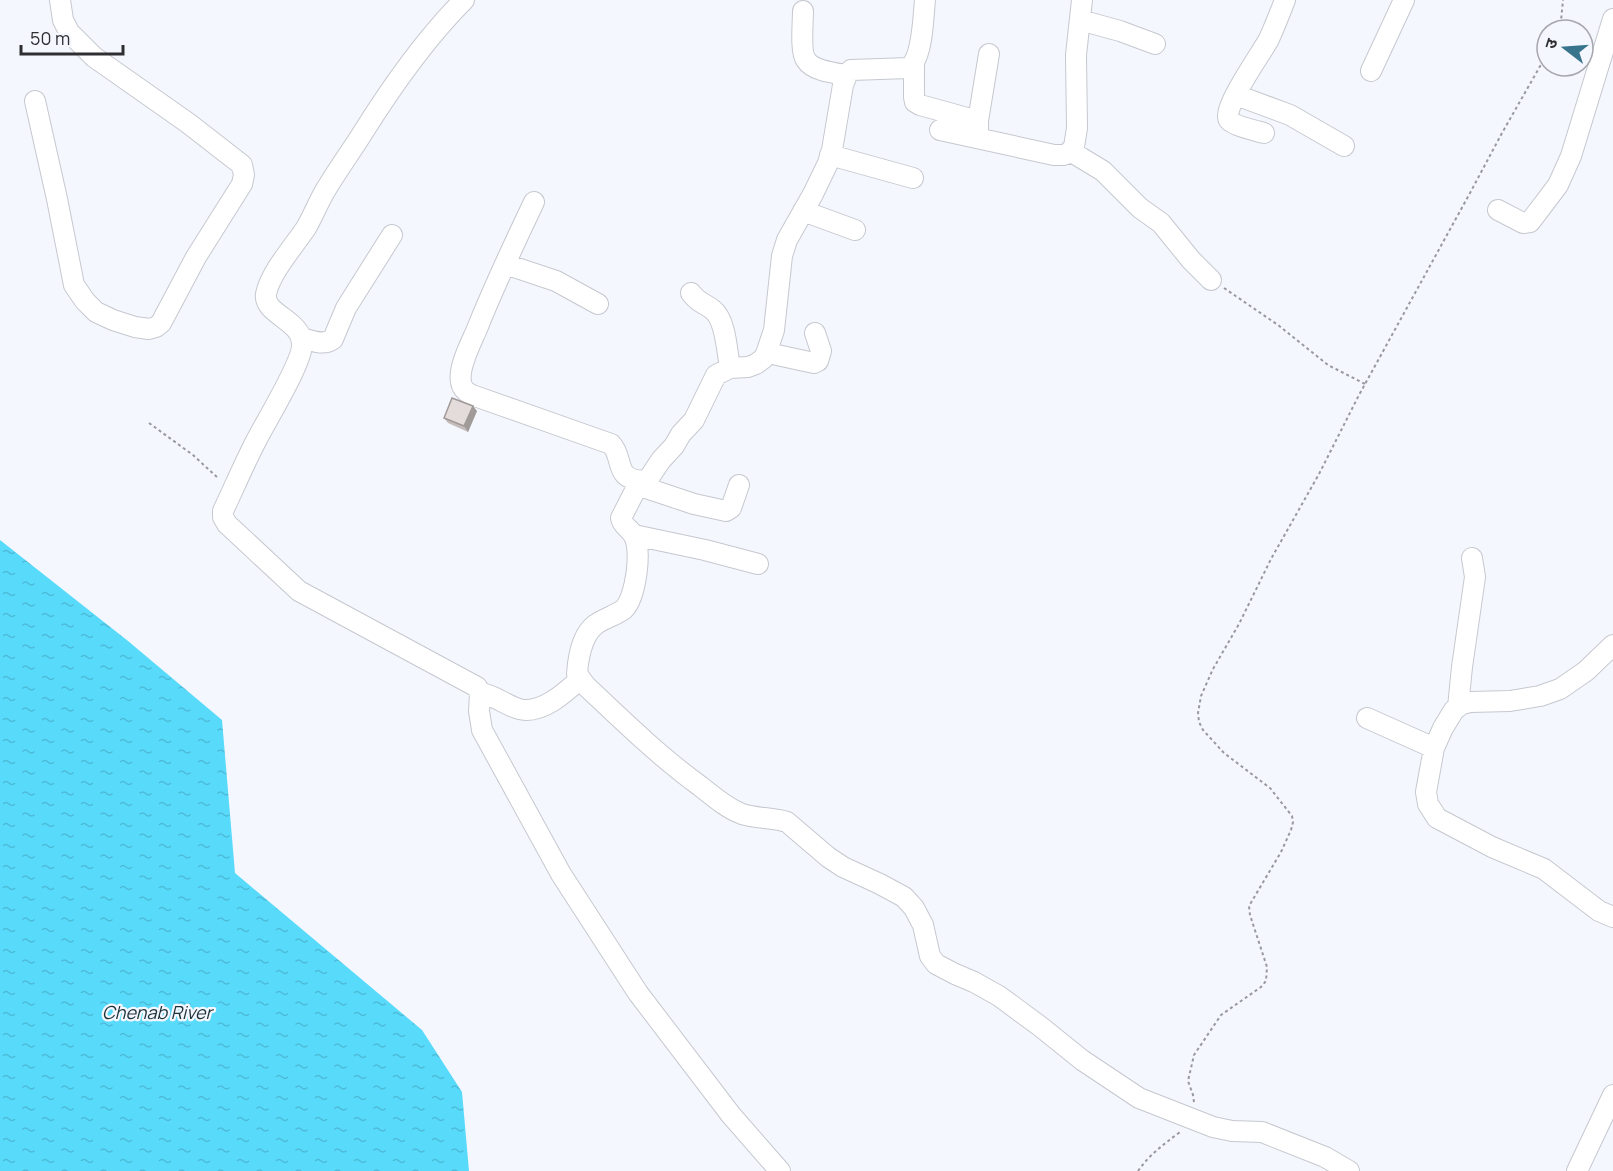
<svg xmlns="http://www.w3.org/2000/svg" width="1613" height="1171" font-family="Manrope,'Noto Sans Devanagari',sans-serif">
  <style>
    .water { fill: url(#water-ripples) }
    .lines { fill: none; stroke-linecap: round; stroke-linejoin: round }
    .minor-casing { stroke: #c6c8cf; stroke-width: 22 }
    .path { stroke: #98999e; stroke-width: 2; stroke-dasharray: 3 3; stroke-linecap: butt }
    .minor { stroke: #fff; stroke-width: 20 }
    .wall { fill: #c4bdbb }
    .shaded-wall { fill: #a09a99 }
    .building { fill: #e4dcda; stroke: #a09a99; stroke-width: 1.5 }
    .labels { text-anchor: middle; stroke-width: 4.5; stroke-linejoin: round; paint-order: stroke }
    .water-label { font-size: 18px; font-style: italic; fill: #1c3238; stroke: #f5f7fe }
  </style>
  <defs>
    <pattern id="water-ripples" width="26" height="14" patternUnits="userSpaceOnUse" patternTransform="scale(1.5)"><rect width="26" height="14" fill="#58dafb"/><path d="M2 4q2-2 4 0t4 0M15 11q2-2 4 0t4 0" fill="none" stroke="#4dbbd8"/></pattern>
  </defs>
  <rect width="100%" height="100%" fill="#f5f7fe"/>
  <path class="water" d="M 0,540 L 128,641 L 222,720 L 235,873 L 422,1030 L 462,1092 L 469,1171 L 0,1171 Z"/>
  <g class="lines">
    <defs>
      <path id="minor" d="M 464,0 C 424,40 392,86 362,134 C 350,153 336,172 325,191 C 318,203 313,216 306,228 C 294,246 270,273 266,294 C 263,314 301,320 302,343 C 304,360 266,421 256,441 C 244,464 234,488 223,511 L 223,517 L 227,524 L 299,591 L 477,687 L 480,693 L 479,711 L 482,730 L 561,874 L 638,993 L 731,1115 L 780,1171
        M 803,11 C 803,22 800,52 806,60 C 813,71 834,73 847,75
        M 1080,20 L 1120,31 L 1155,44
        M 914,64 L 914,97 L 915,102 L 920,105 L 978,121
        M 1371,71 L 1404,0
        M 1236,95 L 1290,115 L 1344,146
        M 35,101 L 57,199 L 74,285 L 85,301 L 96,312 L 113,320 L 135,327 L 149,329 L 156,327 L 161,323 L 196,257 L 242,184 L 244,175 L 242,165 L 188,123 L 94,57 L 69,32 L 63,20 L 60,0
        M 940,130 L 1054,155 L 1063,155 L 1069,153 L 1074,147 L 1077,128 L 1076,55 L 1082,0
        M 1264,133 C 1257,131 1234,126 1229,120 C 1221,109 1263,51 1269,39 C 1275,26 1280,13 1285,0
        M 978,134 L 978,121 L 989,54
        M 1070,151 L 1103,171 L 1140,208 L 1161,223 L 1191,260 L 1211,280
        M 830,155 L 913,178
        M 534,202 C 514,244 494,286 477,329 C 471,343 458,367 461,382 C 462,389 466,392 472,395 L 611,444 C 625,458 612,480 645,481 L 649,478 L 661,460 L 674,446 L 681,434 L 694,420 L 716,375 L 730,368 L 748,367 L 756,364 L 764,358 L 767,351 L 774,330 L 782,256 L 787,240 L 813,194 L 828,163 L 832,150 L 843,85 L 847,75 L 851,70 L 909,68 C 923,57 923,18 925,0
        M 1498,210 L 1523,223 L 1530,222 L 1558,185 L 1571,156 L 1613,19
        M 803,211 L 855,230
        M 505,264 L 556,281 L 598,304
        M 691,293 C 700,305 704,302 713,310 C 726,320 727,352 730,368
        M 302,338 C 312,341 324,346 333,339 L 346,308 L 392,235
        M 767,351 L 777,355 L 814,363 L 818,361 L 821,351 L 815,333
        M 640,481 L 621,518 C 622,526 630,528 634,536 C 642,550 636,597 624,609 C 615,616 604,618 595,625 C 582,635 578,659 577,674 L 586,686 C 623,721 659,756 700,786 C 713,796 726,808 742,814 C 757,819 772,817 787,822 L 828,857 L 843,867 L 880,884 L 904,897 L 914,908 L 923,925 L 930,956 L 936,964 L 955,974 L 974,982 L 999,996 L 1041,1027 L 1082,1060 L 1139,1098 L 1213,1127 L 1232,1131 L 1262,1132 L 1325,1157 L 1349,1171
        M 637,485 L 694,504 L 726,511 L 731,508 L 739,485
        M 634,535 L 705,550 L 758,564
        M 1613,645 L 1586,671 L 1560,689 L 1540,696 L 1510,701 L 1470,702 L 1462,704 L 1454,710 L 1443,728 L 1434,748 L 1426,792 L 1428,804 L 1437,818 L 1492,847 L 1544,869 L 1599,911 L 1613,917
        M 480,693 C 495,695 505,705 519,709 C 541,715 566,692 580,679
        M 1458,707 L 1462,667 L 1475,577 L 1472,558
        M 1367,718 L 1434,748
        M 1577,1171 L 1613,1095"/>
    </defs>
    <use href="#minor" class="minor-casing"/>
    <path class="path" d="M 1558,30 L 1561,21 L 1563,0
      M 1224,288 L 1278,325 L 1328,365 L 1365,384
      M 149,423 L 193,455 L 219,479
      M 1194,1102 L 1193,1095 L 1188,1081 L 1194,1055 L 1221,1015 L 1261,987 L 1266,981 L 1267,967 L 1250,915 L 1249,906 L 1281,852 L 1291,830 L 1293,822 L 1292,816 L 1270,788 L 1224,753 L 1203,730 L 1199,722 L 1198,713 L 1201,696 L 1213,669 L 1239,624 L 1271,559 L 1319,474 L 1359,395 L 1470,193 L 1502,133 L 1547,54
      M 1138,1171 C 1149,1155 1164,1144 1180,1132"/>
    <use href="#minor" class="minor"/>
  </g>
  <path class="wall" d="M 477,411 L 468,432 L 448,423 L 444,418 Z"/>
  <path class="shaded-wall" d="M 473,406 L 477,411 L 468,432 L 464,426 Z"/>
  <path class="building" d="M 452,398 L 473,406 L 464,426 L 444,418 Z"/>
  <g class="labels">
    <g class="water-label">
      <text x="157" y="1019">Chenab River</text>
    </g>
  </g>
  <g transform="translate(1565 48) rotate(287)"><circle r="28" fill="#f5f7fe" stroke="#a6a7ac" stroke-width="1.5"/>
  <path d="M0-4.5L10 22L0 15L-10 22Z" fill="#38748c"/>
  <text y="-9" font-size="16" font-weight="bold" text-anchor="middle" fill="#2f2f32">उ</text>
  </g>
  <path d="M21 45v9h102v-9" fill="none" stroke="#2f2f32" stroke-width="3"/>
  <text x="30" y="45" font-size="18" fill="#2f2f32" stroke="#f5f7fe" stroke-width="4.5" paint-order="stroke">50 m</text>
</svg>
